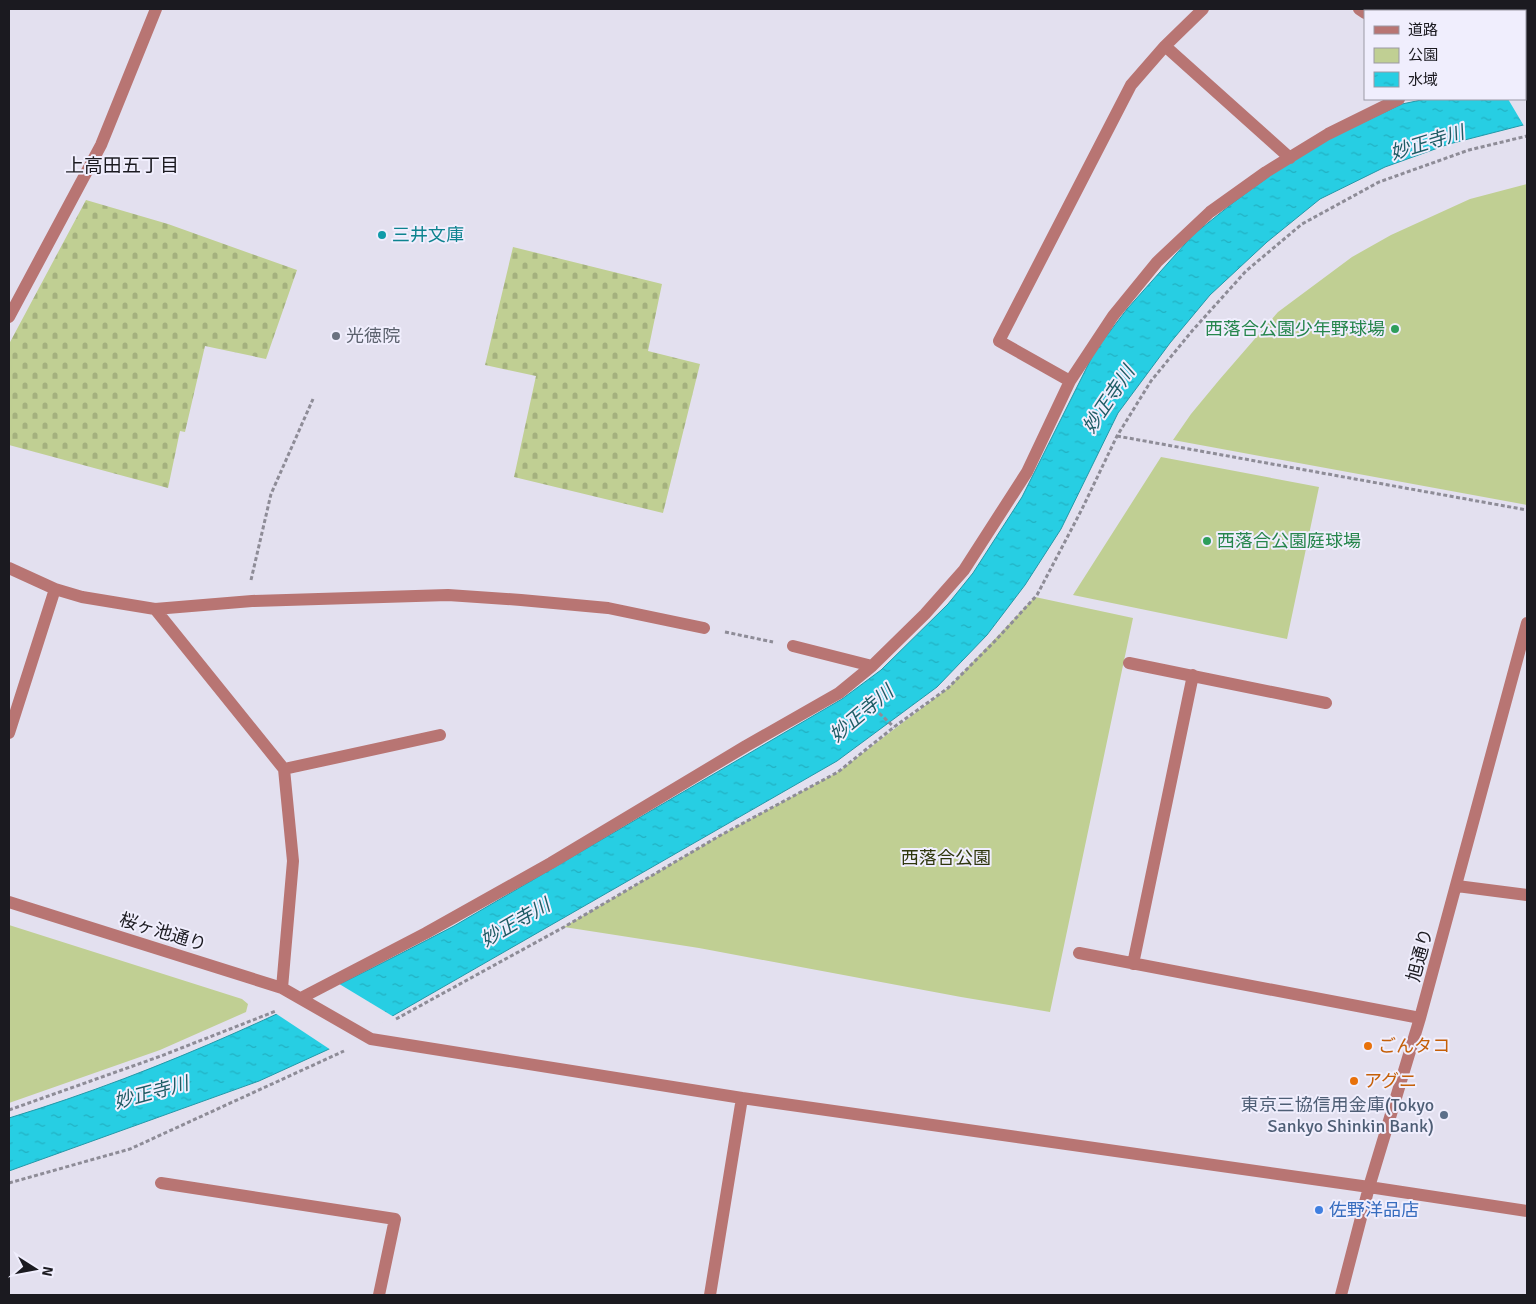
<svg xmlns="http://www.w3.org/2000/svg" width="1536" height="1304" font-family="Signika,'Noto Sans JP',sans-serif">
  <style>
    .cemetery { fill: url(#cemetery-stones) }
    .park { fill: #c0cf93 }
    .water { fill: url(#water-ripples); stroke: #2398a8 }
    .pier { fill: #e3e0ef }
    .lines { fill: none; stroke-linecap: round; stroke-linejoin: round }
    .path { stroke: #8e8c97; stroke-width: 3; stroke-dasharray: 4 2.5; stroke-linecap: butt }
    .minor { stroke: #b87573; stroke-width: 12 }
    .culture-dot { fill: #0f9aa8; stroke: #f0eefd; stroke-width: 2 }
    .leisure-dot { fill: #2e9e5b; stroke: #f0eefd; stroke-width: 2 }
    .worship-dot { fill: #6b7280; stroke: #f0eefd; stroke-width: 2 }
    .food-dot { fill: #e8710a; stroke: #f0eefd; stroke-width: 2 }
    .service-dot { fill: #5c6f8a; stroke: #f0eefd; stroke-width: 2 }
    .shop-dot { fill: #3f7fe0; stroke: #f0eefd; stroke-width: 2 }
    .labels { text-anchor: middle; stroke-width: 4; stroke-linejoin: round; paint-order: stroke }
    .culture-label { font-size: 18px; fill: #0d838f; stroke: #f0eefd; text-anchor: start }
    .leisure-label { font-size: 18px; fill: #27864d; stroke: #f0eefd; text-anchor: end }
    .worship-label { font-size: 18px; fill: #5b616d; stroke: #f0eefd; text-anchor: start }
    .park-label { font-size: 18px; fill: #2f370d; stroke: #f0eefd }
    .street-label { font-size: 18px; fill: #1b1a20; stroke: #f0eefd }
    .food-label { font-size: 18px; fill: #c56008; stroke: #f0eefd; text-anchor: start }
    .service-label { font-size: 18px; fill: #4e5e75; stroke: #f0eefd; text-anchor: end }
    .shop-label { font-size: 18px; fill: #366cbe; stroke: #f0eefd; text-anchor: start }
    .water-label { font-size: 19px; font-style: italic; fill: #1e5c65; stroke: #f0eefd }
    .neighbourhood-label { font-size: 19px; fill: #1b1a20; stroke: #f0eefd }
  </style>
  <defs>
    <pattern id="cemetery-stones" width="16" height="16" patternUnits="userSpaceOnUse" patternTransform="scale(1.25)"><rect width="16" height="16" fill="#c0cf93"/><path d="M2 7V4a2 2 0 0 1 4 0v3zM10 15v-3a2 2 0 0 1 4 0v3z" fill="#a4b17e"/></pattern>
    <pattern id="water-ripples" width="26" height="14" patternUnits="userSpaceOnUse" patternTransform="scale(1.25)"><rect width="26" height="14" fill="#27cee3"/><path d="M2 4q2-2 4 0t4 0M15 11q2-2 4 0t4 0" fill="none" stroke="#22b0c2"/></pattern>
  </defs>
  <rect width="100%" height="100%" fill="#e3e0ef"/>
  <path class="cemetery" d="M 86,200 L 168,224 L 297,270 L 266,359 L 205,346 L 185,432 L 180,431 L 168,488 L 9,445 L 9,344 Z
    M 513,247 L 662,284 L 648,351 L 700,364 L 663,513 L 514,477 L 536,376 L 485,365 Z"/>
  <path class="park" d="M 1527,184 L 1527,505 L 1173,440 L 1191,414 L 1220,379 L 1278,312 L 1352,257 L 1391,235 L 1470,199 Z
    M 1161,457 L 1319,487 L 1287,639 L 1073,595 Z
    M 1035,597 L 1133,618 L 1050,1012 L 961,997 L 699,948 L 564,927 L 721,835 L 838,772 L 948,688 Z
    M 9,925 L 242,999 L 248,1004 L 246,1012 L 160,1050 L 9,1103 Z"/>
  <path class="water" d="M 1426,99 L 1525,99 L 1527,124 L 1449,144 L 1385,167 L 1320,199 L 1267,242 L 1210,295 L 1170,343 L 1118,413 L 1061,529 L 1025,585 L 987,635 L 937,687 L 837,761 L 382,1022 L 327,1050 L 259,1081 L 9,1171 L 9,1118 C 164,1071 311,1001 454,926 L 842,699 L 881,670 L 948,604 L 973,573 L 1022,497 L 1095,351 L 1127,309 L 1193,235 L 1234,202 L 1283,166 L 1330,138 L 1402,104 Z"/>
  <path class="pier" d="M 1527,74 L 1527,125 L 1524,126 L 1508,99 L 1525,99 L 1525,75 Z
    M 336,982 L 394,1017 L 331,1050 L 275,1013 Z"/>
  <g class="lines">
    <path class="path" d="M 1117,436 L 1527,510
      M 251,580 L 271,494 L 313,399
      M 725,632 L 773,642
      M 865,700 L 894,727
      M 396,1019 L 564,927 L 721,835 L 838,772 L 894,727 L 948,688 L 996,640 L 1037,595 L 1082,509 L 1117,436 L 1151,381 L 1192,331 L 1246,271 L 1302,224 L 1379,182 L 1469,150 L 1527,136
      M 9,1110 L 161,1056 L 276,1011
      M 9,1183 L 130,1149 L 344,1051"/>
    <path class="minor" d="M 1359,9 L 1365,13
      M 1502,9 L 1503,11
      M 1512,11 L 1513,9
      M 1165,46 L 1290,158
      M 1525,53 L 1527,57
      M 9,317 L 101,145 L 156,9
      M 1070,381 L 999,341 L 1131,85 L 1165,46 L 1203,9
      M 9,568 L 55,589 L 82,597 L 155,609 L 252,601 L 448,595 L 521,600 L 608,608 L 704,628
      M 155,609 L 284,769 L 293,861 L 282,988
      M 793,646 L 872,666 L 925,614 L 964,570 L 1027,472 L 1070,381 L 1113,316 L 1157,262 L 1210,212 L 1266,172 L 1328,134 L 1399,99
      M 1129,663 L 1326,703
      M 9,733 L 55,589
      M 284,769 L 440,735
      M 1457,886 L 1527,895
      M 9,902 L 282,988 L 371,1039 L 742,1098 L 1369,1187 L 1527,1211
      M 1079,953 L 1420,1018
      M 1133,964 L 1193,675
      M 301,998 L 426,933 L 551,863 L 746,746 L 839,693 L 872,666
      M 161,1183 L 395,1219 L 379,1295
      M 710,1295 L 742,1098
      M 1341,1295 L 1369,1187 L 1420,1018 L 1527,623"/>
  </g>
  <circle class="culture-dot" cx="382" cy="235" r="5"/>
  <g class="leisure-dot">
    <circle cx="1395" cy="329" r="5"/>
    <circle cx="1207" cy="541" r="5"/>
  </g>
  <circle class="worship-dot" cx="336" cy="336" r="5"/>
  <g class="food-dot">
    <circle cx="1368" cy="1046" r="5"/>
    <circle cx="1354" cy="1081" r="5"/>
  </g>
  <circle class="service-dot" cx="1444" cy="1115" r="5"/>
  <circle class="shop-dot" cx="1319" cy="1210" r="5"/>
  <g class="labels">
    <g class="culture-label">
      <text x="392" y="241">三井文庫</text>
    </g>
    <g class="leisure-label">
      <text x="1385" y="335">西落合公園少年野球場</text>
      <text x="1217" y="547" text-anchor="start">西落合公園庭球場</text>
    </g>
    <g class="worship-label">
      <text x="346" y="342">光徳院</text>
    </g>
    <g class="park-label">
      <text x="946" y="864">西落合公園</text>
    </g>
    <g class="street-label">
      <text transform="translate(163 932) rotate(17)" y="6">桜ヶ池通り</text>
      <text transform="translate(1420 955) rotate(-75)" y="6">旭通り</text>
    </g>
    <g class="food-label">
      <text x="1378" y="1052">ごんタコ</text>
      <text x="1364" y="1087">アグニ</text>
    </g>
    <g class="service-label">
      <text x="1434" y="1111">東京三協信用金庫(Tokyo<tspan x="1434" dy="21">Sankyo Shinkin Bank)</tspan></text>
    </g>
    <g class="shop-label">
      <text x="1329" y="1216">佐野洋品店</text>
    </g>
    <g class="water-label">
      <text transform="translate(1427 142) rotate(-17)" y="7">妙正寺川</text>
      <text transform="translate(1108 399) rotate(-56)" y="7">妙正寺川</text>
      <text transform="translate(861 713) rotate(-40)" y="7">妙正寺川</text>
      <text transform="translate(515 922) rotate(-30)" y="7">妙正寺川</text>
      <text transform="translate(151 1092) rotate(-15)" y="7">妙正寺川</text>
    </g>
    <g class="neighbourhood-label">
      <text x="122" y="172">上高田五丁目</text>
    </g>
  </g>
  <rect width="1536" height="1304" fill="none" stroke="#1b1a20" stroke-width="20"/>
  <rect x="1364" y="10" width="162" height="90" fill="#f0eefd" stroke="#9b99a5"/>
  <rect x="1374" y="26" width="25" height="8" fill="#b87573" stroke="#9b99a5"/>
  <text x="1408" y="35" font-size="15" fill="#1b1a20">道路</text>
  <rect x="1374" y="48" width="25" height="15" fill="#c0cf93" stroke="#9b99a5"/>
  <text x="1408" y="60" font-size="15" fill="#1b1a20">公園</text>
  <rect x="1374" y="72" width="25" height="15" fill="url(#water-ripples)" stroke="#9b99a5"/>
  <text x="1408" y="85" font-size="15" fill="#1b1a20">水域</text>
  <g transform="translate(35 1269) rotate(101)" stroke="#f0eefd" stroke-width="4" paint-order="stroke">
  <path d="M0-4L9 19L0 12L-9 19Z" fill="#1b1a20"/>
  <text y="-8" font-size="14" font-weight="bold" text-anchor="middle" fill="#1b1a20">N</text>
  </g>
</svg>
